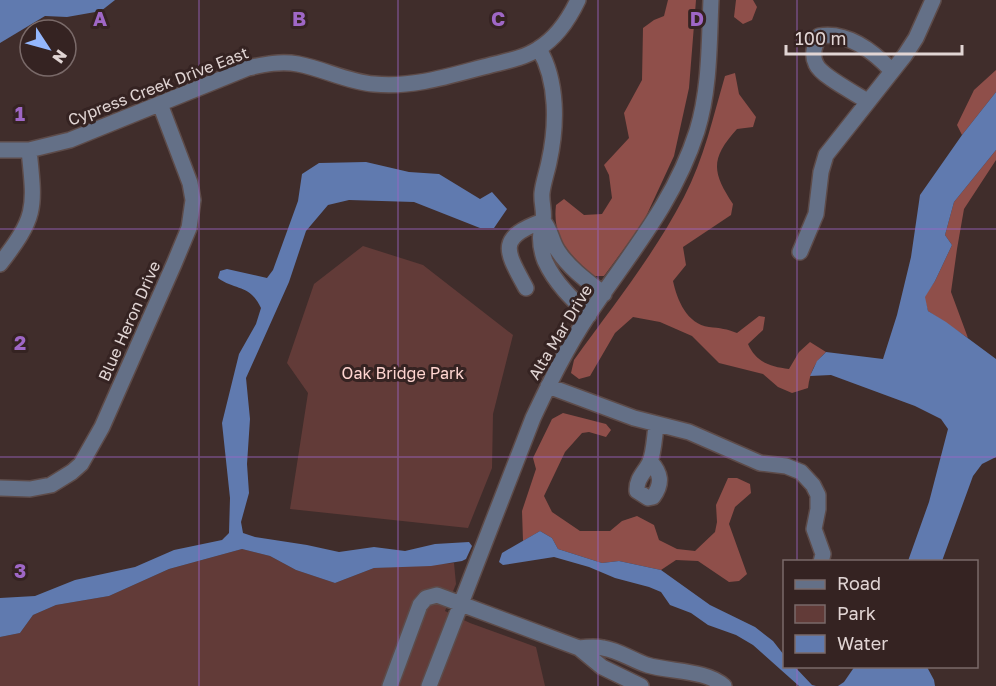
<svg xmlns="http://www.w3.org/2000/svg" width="996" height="686" font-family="'Golos Text',sans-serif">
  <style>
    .green { fill: #623b38 }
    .forest { fill: #8f4f4a }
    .water { fill: #607aaf }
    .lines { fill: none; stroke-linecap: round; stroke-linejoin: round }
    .minor-casing { stroke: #5d4b49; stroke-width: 18 }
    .minor { stroke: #647087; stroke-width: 15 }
    .grid { fill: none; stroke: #9f67c6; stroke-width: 1.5; stroke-opacity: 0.55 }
    .labels { text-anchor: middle; stroke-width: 6; stroke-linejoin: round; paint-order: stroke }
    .street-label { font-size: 16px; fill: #e1d5d4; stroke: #352322 }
    .park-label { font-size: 16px; fill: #ffd5d1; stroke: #352322 }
    .grid-label { font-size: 20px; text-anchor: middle; font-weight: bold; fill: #9f67c6; stroke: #352322; stroke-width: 6; stroke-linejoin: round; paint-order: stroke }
  </style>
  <rect width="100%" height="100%" fill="#402d2b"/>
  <path class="green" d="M 363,246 L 423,265 L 513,335 L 493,414 L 492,468 L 468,528 L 290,509 L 308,393 L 287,363 L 314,284 Z
    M 242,549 L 270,556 L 296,570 L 335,583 L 374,568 L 454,563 L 456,584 L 445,611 L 470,623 L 536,647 L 545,686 L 0,686 L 0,637 L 20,633 L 33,615 L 56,605 L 109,596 L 169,569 Z"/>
  <path class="forest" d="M 668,0 L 696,0 L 689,88 L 674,156 L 643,223 L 604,276 L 593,276 C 570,254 552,240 556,205 L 564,199 L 584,215 L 602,214 L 612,198 L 609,175 L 604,165 L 629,138 L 624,113 L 642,80 L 643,28 L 654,20 L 664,16 Z
    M 736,0 L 753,0 L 757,7 L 752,20 L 743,24 L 734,17 Z
    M 996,70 L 996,92 L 962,135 L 957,125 L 974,90 Z
    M 735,73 L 739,94 L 756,117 L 753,127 L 737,129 C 710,159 712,172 733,204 L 731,215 L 683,247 L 686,265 L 673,281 C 677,300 687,324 709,327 C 720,328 727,329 737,333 L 759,316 L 765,317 L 763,330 L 748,344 C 756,362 770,367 789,369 L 799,352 L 810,342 L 826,352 C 815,362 810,372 808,388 L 792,393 L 778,387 L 763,374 L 719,363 L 692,336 L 660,322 L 633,317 L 615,333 L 590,376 L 579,379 L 571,373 L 574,360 C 612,307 654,255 684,197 C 704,159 713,117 725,76 Z
    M 996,150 L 996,160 L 964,209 L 957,249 L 951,292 L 968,338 L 928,311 L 924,297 L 935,281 L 952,245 L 945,235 L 954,202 Z
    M 563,413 L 606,424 L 611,430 L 606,437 L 589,432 L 582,433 L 565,452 L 544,496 L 552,512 L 580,531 L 610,531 L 622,521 L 637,516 L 654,525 L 659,540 L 677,549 L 695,551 L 715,532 L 717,522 L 716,505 L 728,478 L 737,478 L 750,484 L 751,493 L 735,507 L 729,524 L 747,574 L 739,581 L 729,582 L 698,561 L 676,560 L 661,570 L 619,561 L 602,563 L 558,549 L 552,538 L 540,531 L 523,541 L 522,511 L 536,469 L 533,458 L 552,419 Z"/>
  <path class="water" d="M 0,0 L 115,0 L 101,11 L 67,17 L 45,16 L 0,43 Z
    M 996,92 L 996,150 L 954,202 L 945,235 L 952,245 L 935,281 L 925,297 L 928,311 L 946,322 L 996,359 L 996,457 L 982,464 L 973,476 L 942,561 L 908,561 L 929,502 L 948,429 L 941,419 L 915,406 L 831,375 L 810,376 L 817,361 L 826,352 L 883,359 L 897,315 L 911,257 L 920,195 L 962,135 Z
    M 366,162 L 409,172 L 439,174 L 480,199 L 492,192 L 507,209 L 494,228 L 480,228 L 414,202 L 349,200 L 328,205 L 306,231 L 289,282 L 246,378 L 250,419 L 247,464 L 249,493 L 241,522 L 243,533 L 255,537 L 307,545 L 339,552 L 374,547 L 405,551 L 435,544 L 469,542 L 472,546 L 466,559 L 462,561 L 431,566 L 374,568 L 335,583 L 296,570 L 270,556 L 242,549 L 169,569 L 109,596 L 56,605 L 33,615 L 20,633 L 0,637 L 0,598 L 35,596 L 75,580 L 135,567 L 174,550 L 222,540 L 229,533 L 230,498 L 222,423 L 239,354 L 256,324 L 261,308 C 250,284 236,291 218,278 L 220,271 L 227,269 L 267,278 L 273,270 L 298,201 L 302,174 L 319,163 Z
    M 540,531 L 552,538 L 558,549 L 602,563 L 619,561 L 661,570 L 710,605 L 755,627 L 773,641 L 784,655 L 784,666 L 795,667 L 812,685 L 816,686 L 799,686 L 753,645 L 736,635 L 708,625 L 691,613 L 670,605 L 661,592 L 649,587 L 615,578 L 589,567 L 554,557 L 503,565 L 499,562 L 502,553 Z
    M 855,666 L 927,667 L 934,680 L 935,686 L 838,686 L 844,682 Z"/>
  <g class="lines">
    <defs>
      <path id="minor" d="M 539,49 C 558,81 557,126 549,162 C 547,172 543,183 542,193 C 541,202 545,213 543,221 C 539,234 540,248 545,261 C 555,283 572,299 589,315
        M 867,101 C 855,93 821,76 816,64 C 811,54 815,45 819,36 C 848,31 873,51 892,71
        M 0,150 L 29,150 L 70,140 L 248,68 C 265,64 281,61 298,64 C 324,69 348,82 374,84 C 414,88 452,75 491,65 C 507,61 524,58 538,49 C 556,38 569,19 578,0
        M 543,221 C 551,229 551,241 558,251 C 569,268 587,281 604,294
        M 800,252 L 816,214 L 821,172 L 826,155 L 905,55 L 916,38 L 933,0
        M 0,264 C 37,216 35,209 29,150
        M 526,288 C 506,251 496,238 543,221
        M 548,386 L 634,418 L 689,432 L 760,463 L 786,466 L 801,472 L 813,485 L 818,495 L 818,509 L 814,529 L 823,554 L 821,562
        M 650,461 C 661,473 663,483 653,497 L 648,498 L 637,491 C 636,477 647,471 651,459 C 654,448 655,436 656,424
        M 0,488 L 30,489 L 51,485 L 72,472 L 81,464 L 102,427 L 174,264 L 189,228 L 193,200 L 190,183 L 160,104
        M 579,648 L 602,667 L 641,686
        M 390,686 L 420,605 L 426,598 L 437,595 L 579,648 C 587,647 595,646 603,648 C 618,650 632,660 647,665 C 670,672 707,670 724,686
        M 429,686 L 533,418 C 550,382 567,347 589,314 C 630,253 674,203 697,131 C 710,89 709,43 711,0"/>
    </defs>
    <use href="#minor" class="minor-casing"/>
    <use href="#minor" class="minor"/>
  </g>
  <path class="grid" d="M 199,0 L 199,686M 398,0 L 398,686M 598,0 L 598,686M 797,0 L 797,562M 0,229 L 996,229M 0,457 L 996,457M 797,666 L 797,686"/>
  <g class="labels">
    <g class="street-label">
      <text transform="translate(158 86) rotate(-21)" y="6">Cypress Creek Drive East</text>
      <text transform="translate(129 321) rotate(-66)" y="6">Blue Heron Drive</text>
      <text transform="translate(560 332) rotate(-59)" y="6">Alta Mar Drive</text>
    </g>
    <g class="park-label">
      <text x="403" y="379">Oak Bridge Park</text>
    </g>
  </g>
  <g class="grid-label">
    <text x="100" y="26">A</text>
    <text x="299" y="26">B</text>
    <text x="498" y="26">C</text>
    <text x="697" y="26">D</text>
    <text x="20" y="121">1</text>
    <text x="20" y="350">2</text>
    <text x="20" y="578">3</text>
  </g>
  <rect x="783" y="560" width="195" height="108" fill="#352322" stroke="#7a6a69" stroke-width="1.5"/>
  <rect x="795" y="580" width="30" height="9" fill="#647087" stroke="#7a6a69" stroke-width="1.5"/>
  <text x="837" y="590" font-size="18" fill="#e1d5d4">Road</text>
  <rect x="795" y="605" width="30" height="18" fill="#623b38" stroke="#7a6a69" stroke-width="1.5"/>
  <text x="837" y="620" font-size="18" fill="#e1d5d4">Park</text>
  <rect x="795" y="635" width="30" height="18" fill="#607aaf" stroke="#7a6a69" stroke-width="1.5"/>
  <text x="837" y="650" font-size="18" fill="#e1d5d4">Water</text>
  <g transform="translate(48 48) rotate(126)"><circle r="28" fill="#352322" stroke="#7a6a69" stroke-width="1.5"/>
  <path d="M0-4.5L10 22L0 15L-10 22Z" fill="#94b7fd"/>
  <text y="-9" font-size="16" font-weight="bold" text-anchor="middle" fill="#e1d5d4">N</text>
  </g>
  <path d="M786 45v9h176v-9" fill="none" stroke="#e1d5d4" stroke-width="3"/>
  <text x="795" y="45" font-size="18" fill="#e1d5d4" stroke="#352322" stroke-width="4.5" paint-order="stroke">100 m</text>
</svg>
